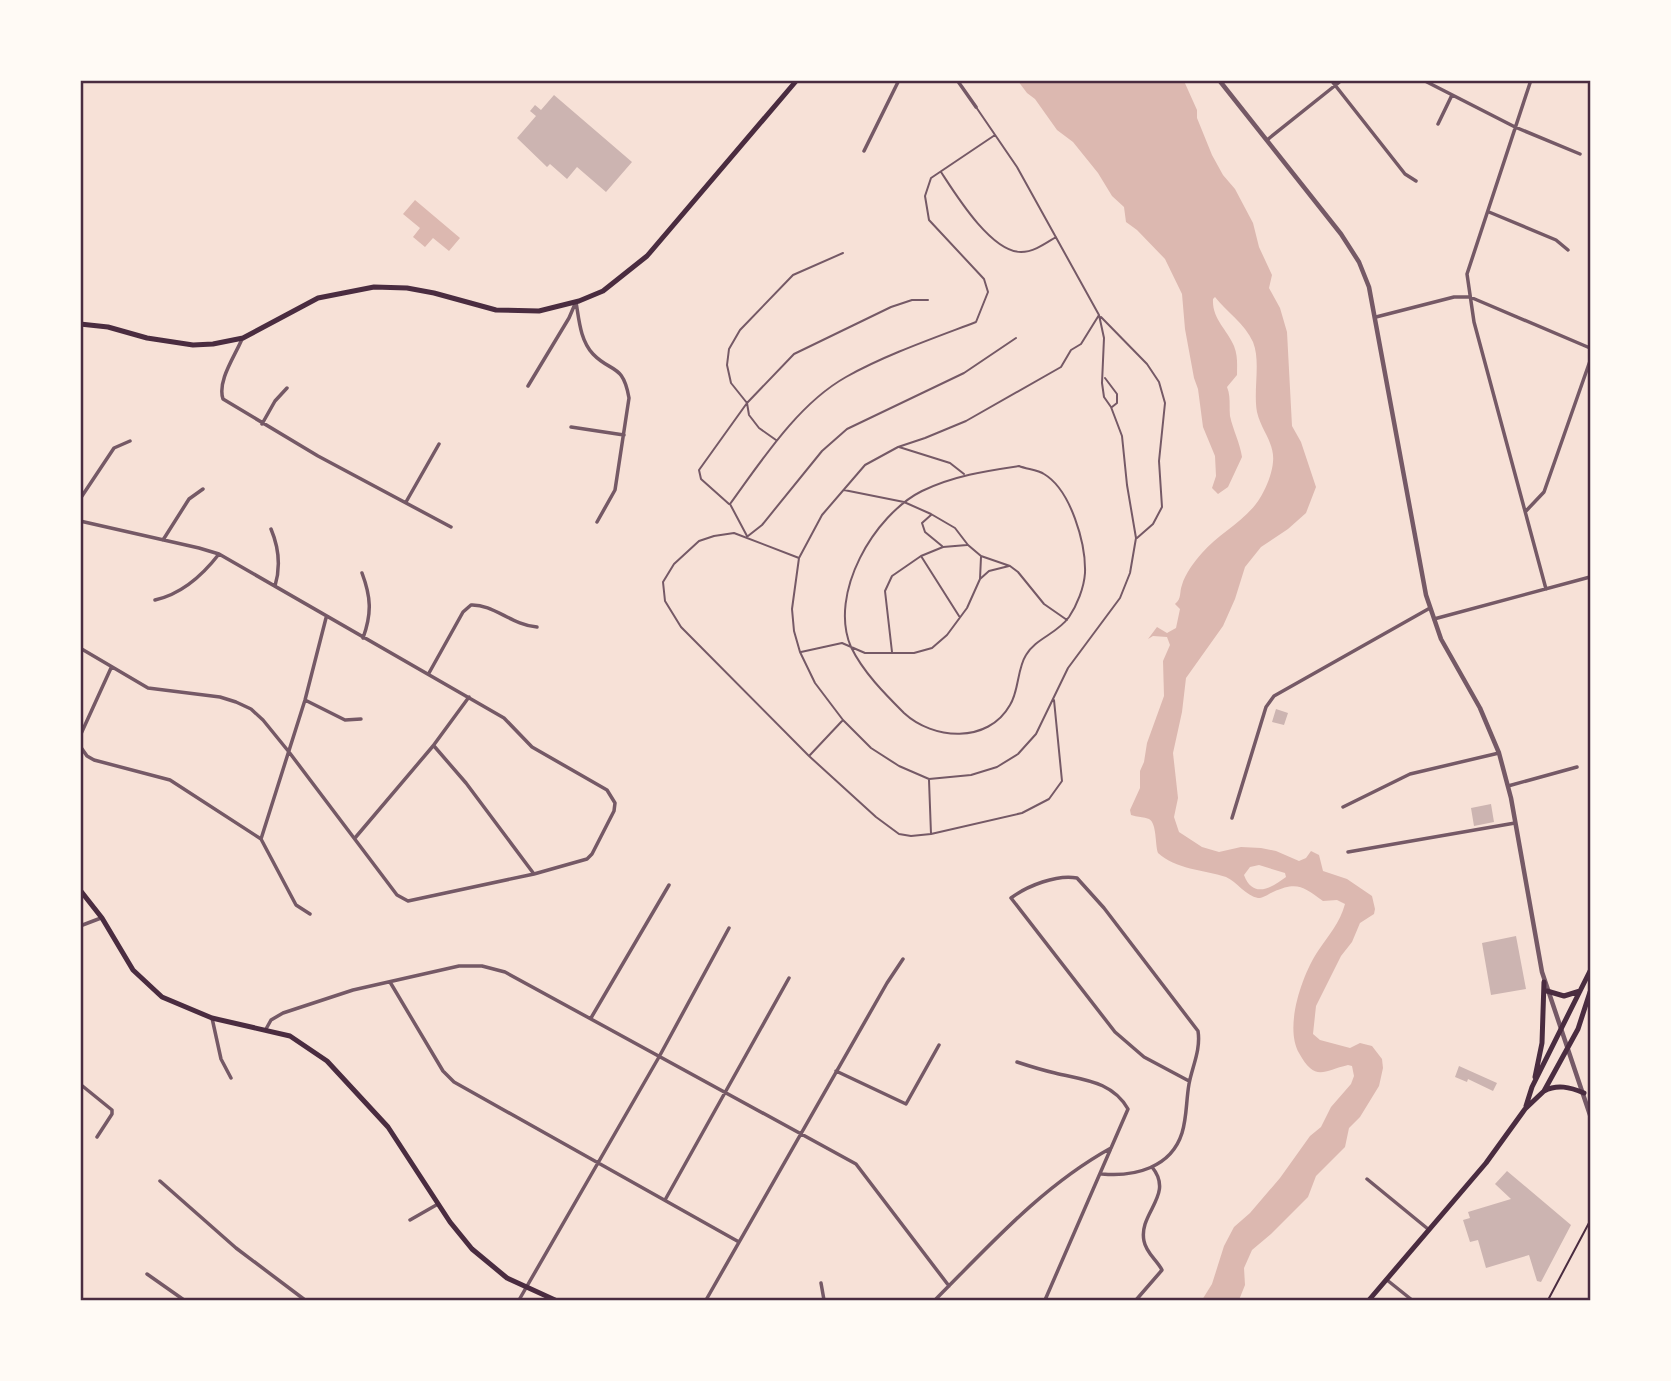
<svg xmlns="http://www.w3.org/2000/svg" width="1671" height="1381" font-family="'PT Serif',serif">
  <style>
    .water { fill: #dcb8b0; fill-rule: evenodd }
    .building { fill: #ccb4b1 }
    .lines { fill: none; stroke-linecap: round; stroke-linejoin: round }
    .path { stroke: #4a2c40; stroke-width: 2 }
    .service { stroke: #755966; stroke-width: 2 }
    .minor { stroke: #755966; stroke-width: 3.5 }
    .tertiary { stroke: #755966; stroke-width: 4.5 }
    .secondary { stroke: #4a2c40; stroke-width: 5 }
    .primary { stroke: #4a2c40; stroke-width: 5 }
    .neatline { fill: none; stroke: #4a2c40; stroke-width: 2.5 }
  </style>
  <rect width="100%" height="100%" fill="#f7e1d7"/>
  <path class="water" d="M 1018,81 L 1184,81 L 1197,110 L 1197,118 L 1212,155 L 1223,175 L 1235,189 L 1253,223 L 1259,247 L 1272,275 L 1269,288 L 1280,308 L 1287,332 L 1292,426 L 1301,442 L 1316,487 L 1306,513 L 1288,529 L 1261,547 L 1245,567 L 1235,599 L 1223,626 L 1186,678 L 1182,712 L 1173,753 L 1178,798 L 1174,817 L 1179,832 L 1202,847 L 1219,852 L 1241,847 L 1261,848 L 1276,851 L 1299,861 L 1306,858 L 1311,851 L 1319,855 L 1323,871 L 1347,879 L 1372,896 L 1375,909 L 1374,914 L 1360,923 L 1352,942 L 1341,956 L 1316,1006 L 1313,1034 L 1320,1040 L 1350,1048 L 1360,1043 L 1372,1046 L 1382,1059 L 1383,1068 L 1379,1086 L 1360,1117 L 1349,1128 L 1345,1147 L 1316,1176 L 1308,1197 L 1271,1234 L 1252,1250 L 1244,1268 L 1245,1285 L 1239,1300 L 1202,1300 L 1212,1284 L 1224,1246 L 1234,1227 L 1250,1213 L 1280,1178 L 1310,1136 L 1321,1127 L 1331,1107 L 1351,1084 L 1354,1076 L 1352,1066 L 1348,1065 C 1323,1071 1315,1082 1299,1053 C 1284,1027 1302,975 1318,951 C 1328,936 1340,923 1345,904 L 1337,900 L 1323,901 C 1303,887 1298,881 1273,892 C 1268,894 1264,898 1258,898 C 1246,896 1237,882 1226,877 C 1204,870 1175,869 1158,853 C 1155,845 1157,823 1149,819 C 1144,817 1137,817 1131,815 L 1130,810 L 1140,788 L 1140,771 L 1144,762 L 1147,743 L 1164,696 L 1163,661 L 1170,645 L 1167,637 L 1153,636 L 1148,639 L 1157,627 L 1167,633 L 1176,628 L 1180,609 L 1175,604 C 1182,598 1179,593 1182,585 C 1185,574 1194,562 1202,553 C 1219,533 1246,521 1260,498 C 1266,488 1272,474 1273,462 C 1275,443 1261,430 1257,412 C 1253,390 1261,362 1253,342 C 1245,324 1226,311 1215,297 L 1213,299 C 1212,319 1227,329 1234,346 C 1238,356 1237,365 1237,375 L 1227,387 C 1231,397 1229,405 1230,416 C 1233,430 1240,443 1242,457 L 1228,487 L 1218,494 L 1212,488 L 1216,476 L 1215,456 L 1203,427 L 1198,389 L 1194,378 L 1185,329 L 1182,294 L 1165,259 L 1137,230 L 1126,222 L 1124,207 L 1112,196 L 1098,173 L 1073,142 L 1057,130 L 1035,99 L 1027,93 ZM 1259,865 L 1285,873 L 1286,877 C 1271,888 1253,899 1244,875 L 1250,867 Z
    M 415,200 L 460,238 L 449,251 L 433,238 L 425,247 L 413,237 L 420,228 L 403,214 Z"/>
  <path class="building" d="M 554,95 L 632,162 L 606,192 L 577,167 L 567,179 L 550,164 L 547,167 L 517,138 L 536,116 L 530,111 L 535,105 L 541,110 Z
    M 1276,709 L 1288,713 L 1284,725 L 1272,722 Z
    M 1491,804 L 1494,822 L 1474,826 L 1471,808 Z
    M 1516,936 L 1526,989 L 1491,995 L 1482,943 Z
    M 1459,1066 L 1497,1083 L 1493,1091 L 1468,1079 L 1467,1082 L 1455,1077 Z
    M 1507,1171 L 1571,1225 L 1541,1282 L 1537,1281 L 1529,1255 L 1486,1268 L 1478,1240 L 1470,1242 L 1463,1220 L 1470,1218 L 1468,1212 L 1511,1199 L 1495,1184 Z"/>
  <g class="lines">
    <path class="path" d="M 1548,1300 L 1590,1221"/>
    <path class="service" d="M 976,107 L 1017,167 L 1099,315 L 1104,338 L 1102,383 L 1104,397 L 1111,407 L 1122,436 L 1127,485 L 1136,538 L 1130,573 L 1120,598 L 1068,668 L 1036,734 L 1018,754 L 997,767 L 971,775 L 929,779 L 899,766 L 871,748 L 843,720 L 815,683 L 800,652 L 794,631 L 792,609 L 799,558 L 822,515 L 865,465 L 898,447 L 925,438 L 966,421 L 1061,367 L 1071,350 L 1081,344 L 1099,315
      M 941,172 C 956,195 991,252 1021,252 C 1034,252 1046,243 1056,237
      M 1101,317 L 1147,364 L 1159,382 L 1165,403 L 1159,461 L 1162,507 L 1153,524 L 1137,538
      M 1105,378 L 1117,394 L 1117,403 L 1112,407
      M 776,440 L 759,428 L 749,415 L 747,403 L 731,383 L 727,365 L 729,349 L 740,330 L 793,275 L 843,253
      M 899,447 L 950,463 L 964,474
      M 1019,466 C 1026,469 1038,470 1044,474 C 1071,490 1086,544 1085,573 C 1084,588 1077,605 1069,617 C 1057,634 1036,638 1026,655 C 1017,669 1019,691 1010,705 C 988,744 933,740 904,713 C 885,694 863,672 851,647 C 828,594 874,515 922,491 C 953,476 985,471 1019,466 Z
      M 844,490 L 904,502 L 931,514 L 955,528 L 968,545 L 981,556 L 1010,566 L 1018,572 L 1044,604 L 1067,620
      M 729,504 L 701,479 L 699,470 L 747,403 L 794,354 L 891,307 L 912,300 L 928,300
      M 730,504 C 762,460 798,404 846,377 C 885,355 934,338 976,322 L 988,292 L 984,279 L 929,220 L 925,196 L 931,178 L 995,135
      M 730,504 L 747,536
      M 931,515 L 922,523 L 925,532 L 942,546
      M 748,536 L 762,525 L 822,451 L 847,429 L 964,373 L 1016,338
      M 921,556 L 959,616
      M 799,558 L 734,533 L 714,536 L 699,541 L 674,564 L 663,582 L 665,601 L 681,627 L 809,756 L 876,817 L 899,834 L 911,836 L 931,834 L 1022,813 L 1049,799 L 1062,781 L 1054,700
      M 980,579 L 989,571 L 1009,566
      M 801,652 L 842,643 L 865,653 L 914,653 L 932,648 L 947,635 L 967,608 L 980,579 L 981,557
      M 892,652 L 885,591 L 892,576 L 921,556 L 943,547 L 967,545
      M 810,755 L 842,721
      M 929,780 L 931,834"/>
    <path class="minor" d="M 957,80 L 976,107
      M 1331,80 L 1405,174 L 1416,181
      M 1423,80 L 1515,127 L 1580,154
      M 1531,80 L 1467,274 L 1474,322 L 1546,589
      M 1438,124 L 1452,95
      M 1267,140 L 1342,80
      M 864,151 L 899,80
      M 1489,212 L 1556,240 L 1568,250
      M 576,302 C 579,319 580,340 593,354 C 611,373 623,363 629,398 L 615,490 L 597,522
      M 1376,317 L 1454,297 L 1470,297 L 1590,348
      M 242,339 C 235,356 217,381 223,399 L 318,456 L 451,527
      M 528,386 L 569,318 L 575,304
      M 262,424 L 275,401 L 287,388
      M 571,427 L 624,435
      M 80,499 L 114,448 L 130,441
      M 406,502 L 439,444
      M 1526,511 L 1544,492 L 1590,361
      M 80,521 L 199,548 L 219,554 L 504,718 L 532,747 L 607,790 L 615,803 L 614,811 L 592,854 L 587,859 L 534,874 L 408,901 L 397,895 L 289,752 L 263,720 L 251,709 L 236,702 L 220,697 L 148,688 L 80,648
      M 271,529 C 279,548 281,566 275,586
      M 163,540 L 189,499 L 203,489
      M 362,573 C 371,597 372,613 363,638
      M 155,600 C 182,594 202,576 219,554
      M 1434,619 L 1590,577
      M 429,673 L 463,612 L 471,605 C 493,604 512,625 537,627
      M 305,700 L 345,720 L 361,719
      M 80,736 L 111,668
      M 80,746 L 87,756 L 94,760 L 170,780 L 261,839
      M 434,746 L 466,783 L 534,874
      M 1508,786 L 1577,767
      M 1343,807 L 1410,774 L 1499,753
      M 1232,818 L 1266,707 L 1274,696 L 1430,608
      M 355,838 L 433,746 L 469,697
      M 1348,852 L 1515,823
      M 310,914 L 296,905 L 261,839 L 305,700 L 326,618
      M 80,926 L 101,918
      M 390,982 L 443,1071 L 454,1082 L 739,1242
      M 212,1018 L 221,1059 L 231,1078
      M 591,1018 L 669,885
      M 266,1029 L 271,1020 L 283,1013 L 353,990 L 459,966 L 482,966 L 505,972 L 856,1164 L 949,1286
      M 1017,1062 C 1029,1066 1042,1070 1055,1073 C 1083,1080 1112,1081 1128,1109 L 1045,1300
      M 836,1071 L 906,1104 L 939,1045
      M 80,1084 L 112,1110 L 112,1114 L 97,1137
      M 1102,1174 C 1134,1177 1171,1168 1182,1133 C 1187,1117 1186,1101 1189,1084 C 1192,1067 1201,1050 1198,1031 L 1104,908 L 1077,878 C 1057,874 1027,886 1011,898 L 1115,1032 L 1144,1057 L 1189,1081
      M 1367,1179 L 1428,1229
      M 160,1181 L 236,1248 L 305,1300
      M 665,1200 L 789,978
      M 410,1220 L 438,1204
      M 147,1274 L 184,1300
      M 1387,1280 L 1412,1300
      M 821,1283 L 824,1300
      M 519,1300 L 659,1057 L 729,928
      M 706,1300 L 887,983 L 903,959
      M 935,1300 C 989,1246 1042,1186 1111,1148
      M 1136,1300 L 1162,1270 C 1157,1260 1146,1253 1144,1241 C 1138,1213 1175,1195 1152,1167"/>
    <path class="tertiary" d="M 1219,80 L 1341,234 L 1359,262 L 1369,287 L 1426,595 L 1441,639 L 1480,708 L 1499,753 L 1511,798 L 1542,972 L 1590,1115"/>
    <path class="secondary" d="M 80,324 L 108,327 L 147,338 L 193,345 L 213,344 L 243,338 L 318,298 L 374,287 L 407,288 L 434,293 L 496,310 L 539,311 L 579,301 L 603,291 L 647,256 L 797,80
      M 80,890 L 102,918 L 133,970 L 162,997 L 212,1018 L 290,1036 L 327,1061 L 388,1127 L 450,1222 L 472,1249 L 507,1278 L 555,1300"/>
    <path class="primary" d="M 1547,991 L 1564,996 L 1580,991
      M 1535,1077 L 1542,1043 L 1544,982
      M 1544,1091 C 1557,1084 1570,1087 1584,1093
      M 1526,1106 L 1532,1087 L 1590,971
      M 1369,1300 L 1486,1163 L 1525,1109 L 1544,1091 L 1578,1029 L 1590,992"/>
  </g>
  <rect width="1671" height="1381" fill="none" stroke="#fffaf5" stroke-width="164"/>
  <rect x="82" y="82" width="1507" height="1217" class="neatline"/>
</svg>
